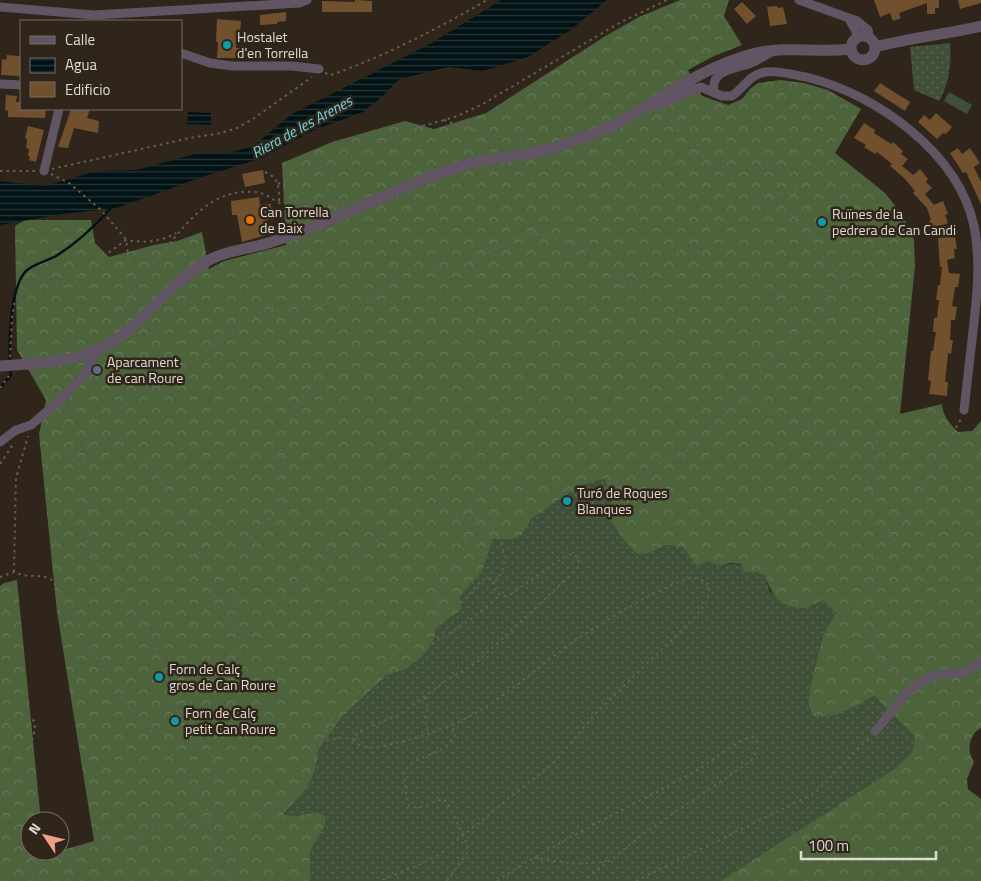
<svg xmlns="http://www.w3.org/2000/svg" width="981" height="881" font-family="'Titillium Web',sans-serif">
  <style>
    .grass { fill: url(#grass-dots) }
    .forest { fill: url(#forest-crowns) }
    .green { fill: #404f37 }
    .water { fill: url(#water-rules) }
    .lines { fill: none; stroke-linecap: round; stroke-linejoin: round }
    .stream { stroke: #021316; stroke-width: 2.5 }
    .building { fill: #71502e }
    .path { stroke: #665d53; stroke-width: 2; stroke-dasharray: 2.5 4; stroke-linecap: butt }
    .minor { stroke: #615463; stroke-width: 9 }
    .tertiary { stroke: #615463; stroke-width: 11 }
    .culture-dot { fill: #0f9aa8; stroke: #2f251a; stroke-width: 2 }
    .food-dot { fill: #e8710a; stroke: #2f251a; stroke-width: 2 }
    .service-dot { fill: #5c6f8a; stroke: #2f251a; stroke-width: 2 }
    .labels { text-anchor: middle; stroke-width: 5; stroke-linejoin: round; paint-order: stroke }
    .poi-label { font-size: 14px; fill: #e0d9d2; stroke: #2f251a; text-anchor: start }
    .water-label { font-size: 15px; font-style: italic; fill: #71d6e4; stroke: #2f251a }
  </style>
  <defs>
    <pattern id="grass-dots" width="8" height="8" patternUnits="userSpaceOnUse" patternTransform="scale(1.25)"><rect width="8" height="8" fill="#404f37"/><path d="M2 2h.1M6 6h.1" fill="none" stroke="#5b6853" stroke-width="1.8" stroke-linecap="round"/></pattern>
    <pattern id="forest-crowns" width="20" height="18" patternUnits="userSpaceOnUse" patternTransform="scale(1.25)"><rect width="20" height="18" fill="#4c633c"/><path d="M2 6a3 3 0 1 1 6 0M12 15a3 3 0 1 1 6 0" fill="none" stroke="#667957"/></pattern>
    <pattern id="water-rules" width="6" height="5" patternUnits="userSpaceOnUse" patternTransform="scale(1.25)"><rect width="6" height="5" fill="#021316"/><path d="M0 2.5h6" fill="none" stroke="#273537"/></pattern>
  </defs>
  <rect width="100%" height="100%" fill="#2f251a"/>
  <path class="grass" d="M 950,43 C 952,62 949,85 939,101 L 914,90 L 910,47 Z
    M 604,479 L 611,494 L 610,520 L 649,553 L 667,545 L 684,548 L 720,566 C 740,560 748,568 765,576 L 770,592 L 805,608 L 822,600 L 837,613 L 823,635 L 810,687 L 844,712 L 874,696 L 915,737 L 912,752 L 894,769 L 720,881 L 310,881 L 310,852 L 324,827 L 317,812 L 296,816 L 283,816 L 306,788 L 315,771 L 319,749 L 343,716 L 386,676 L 403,670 L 435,636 L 436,628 L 462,609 L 460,597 L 470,584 L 482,572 L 493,539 L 510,540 L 522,535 L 531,519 L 580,486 Z"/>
  <path class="forest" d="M 680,0 L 729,0 L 724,16 L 742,45 L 714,56 L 688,70 L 702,96 L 728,105 L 742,99 L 750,89 L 758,83 L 781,80 L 804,83 L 828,90 L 861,109 L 835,153 L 885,193 L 903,216 L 914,239 L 915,266 L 900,414 L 942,404 C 943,416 949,423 958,432 L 972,431 L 981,421 L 981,728 C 969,734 966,751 974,762 L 967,779 L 968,789 L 981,799 L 981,881 L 720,881 L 894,769 L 912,752 L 915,737 L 874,696 C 855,706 836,720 813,716 L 809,705 L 810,687 L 823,635 L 836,613 L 822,600 C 817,603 810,607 804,608 C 781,609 772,595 765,576 L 756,572 L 744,572 L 741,564 L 730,563 L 720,566 L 708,561 L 697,566 L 684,548 L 667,545 L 649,553 L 637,554 L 623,539 L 610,520 L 611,494 L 604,479 L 580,486 L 531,519 L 522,535 L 510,540 L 493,539 L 482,572 L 470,584 L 460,597 L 462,609 L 436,628 L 435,636 L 429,648 L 418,660 L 403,670 L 386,676 L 343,716 L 319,749 L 315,771 L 306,789 L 283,815 L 296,816 L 317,812 L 326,817 L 324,827 L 310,852 L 310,881 L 0,881 L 0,586 L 4,583 L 17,580 L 41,821 L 30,821 L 30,851 L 44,851 L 45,855 L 94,841 L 57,612 L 39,434 L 46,400 L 17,350 L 15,226 L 25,220 L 91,220 L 95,243 L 109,257 L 154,245 L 177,241 L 202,232 L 209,269 L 224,261 L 286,245 L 282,163 L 332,142 L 405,121 L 434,129 L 486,113 L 604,37 L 639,17 Z"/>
  <path class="green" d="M 949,92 L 972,105 L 967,114 L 944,101 Z"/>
  <path class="water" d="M 501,0 L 607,0 L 572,29 L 528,57 L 483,71 L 448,67 L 399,79 L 383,96 L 363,112 L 312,131 L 262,158 L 205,176 L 117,208 L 62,214 L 0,225 L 0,181 L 45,186 L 96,171 L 137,170 L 198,153 L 229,153 L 253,146 L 292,114 L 432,43 Z
    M 188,112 L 211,113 L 211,125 L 187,124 Z"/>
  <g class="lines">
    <path class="stream" d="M 10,363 C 9,340 10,290 25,272 C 32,264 47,261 56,256 C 77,243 95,226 111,208
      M 0,388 L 11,375 L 10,369"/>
  </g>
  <path class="building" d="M 355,0 L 372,1 L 372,12 L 322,12 L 322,1 L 355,2 Z
    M 874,0 L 939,0 L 939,8 L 935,8 L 935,14 L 927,14 L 927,3 L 899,13 L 901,18 L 893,21 L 890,13 L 880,17 Z
    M 958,0 L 981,0 L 981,3 L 960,9 Z
    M 742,2 L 756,16 L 747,24 L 734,9 Z
    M 777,6 L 778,8 L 783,7 L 787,24 L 770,26 L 767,7 Z
    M 286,12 L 286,21 L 277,22 L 277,24 L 260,25 L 260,15 Z
    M 217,19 L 241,21 L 240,34 L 236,34 L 236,48 L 241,48 L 241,58 L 217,58 L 218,42 L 216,42 Z
    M 7,55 L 21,56 L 21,76 L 1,75 L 2,59 L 6,60 Z
    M 880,83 L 910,102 L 905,111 L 874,91 Z
    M 6,95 L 17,96 L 16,102 L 21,102 L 21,109 L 46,109 L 45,118 L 8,117 L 8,111 L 5,110 Z
    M 71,109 L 90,109 L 87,118 L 99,121 L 98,133 L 74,128 L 68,148 L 58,147 Z
    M 936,113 L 952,127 L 946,134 L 943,133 L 937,139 L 918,122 L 924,115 L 930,120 Z
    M 864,123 L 875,130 L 874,133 L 891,144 L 893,142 L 903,151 L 901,154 L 908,159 L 902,166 L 913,175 L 920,169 L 928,179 L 926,182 L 932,188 L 925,194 L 934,205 L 943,201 L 948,214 L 945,215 L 948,223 L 932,229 L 929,221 L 931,220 L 927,208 L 913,193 L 915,191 L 904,178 L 890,166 L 892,164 L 877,152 L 875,154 L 864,147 L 866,145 L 854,138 Z
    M 28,126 L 44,130 L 36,162 L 29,160 L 30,157 L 28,156 L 29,149 L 26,148 L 27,139 L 25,138 Z
    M 958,148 L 962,154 L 970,148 L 980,163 L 974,167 L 981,182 L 981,204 L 966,172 L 963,173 L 950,153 Z
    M 263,170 L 265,183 L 245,187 L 242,174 Z
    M 259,197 L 260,205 L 271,204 L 271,212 L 267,212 L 268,228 L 289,226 L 290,228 L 242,242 L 237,215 L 232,215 L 231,201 Z
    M 955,236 L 957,249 L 954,249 L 955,258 L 947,260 L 949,273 L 960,274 L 958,287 L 955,287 L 952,306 L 957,307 L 955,320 L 951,320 L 950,340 L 953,340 L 951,354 L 948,353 L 946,373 L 945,382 L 948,382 L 947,396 L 929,394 L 931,381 L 928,380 L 931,351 L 933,351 L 936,332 L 933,332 L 934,318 L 937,318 L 939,300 L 936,300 L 938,285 L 940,285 L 942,267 L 940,267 L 938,238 Z"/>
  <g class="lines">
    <path class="path" d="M 325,73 L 331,75 C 385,56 437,29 487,0
      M 444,120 C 472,131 503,138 533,142
      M 52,169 L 190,138 L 221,133 L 237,128 L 253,119 L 312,77
      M 0,171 L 35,171
      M 265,172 C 280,178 279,189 279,203
      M 51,174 L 69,183 L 100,209 L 120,232 L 126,240 L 130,270 L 137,287
      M 278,184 L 291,177 L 351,156 L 415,128 L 455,117 L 481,105 L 621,22 L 667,0
      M 624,284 L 644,277 L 658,259 L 664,255 L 677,252 L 699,252 L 713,262 L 724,262 L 768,275 L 779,295 L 796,311 L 799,319
      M 112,330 C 125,311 134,289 148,271 C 154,263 161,255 167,247 C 190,218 215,188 256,192 C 266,193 272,200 280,203 C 301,213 326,206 347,201
      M 10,357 L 12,317 L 15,301 L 28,286 L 57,286 L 77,281 L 88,274 L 97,261 L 126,240 C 143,243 161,242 176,233
      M 0,388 L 9,376
      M 746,397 L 749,402 L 784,417 L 802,429 L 810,427 L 814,427 L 823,443 L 836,442 L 841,438 L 845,442 L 845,448 L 848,455 L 856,453 L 861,447 L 866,450 L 873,448 L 877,439 L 880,454 L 869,468 L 866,479 L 867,487 L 882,507 L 884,518 L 893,539
      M 65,406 L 65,421 L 61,435 L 62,440 L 67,443 L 71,458 L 78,465 L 85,489 L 89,510 L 87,545 L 108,583 L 134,604 L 137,610 L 150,640 L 163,664 L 172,698 L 179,715 L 190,724 L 209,749 L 212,756 L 217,787 L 210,818
      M 87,448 L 99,440 L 111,437 L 118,439 L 130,447 L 143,456 L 150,464 L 175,503 L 187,524 L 208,571 L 220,613 L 225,620 L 228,620 C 243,608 237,571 243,554 C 247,546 250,537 255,530 C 264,519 284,512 288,498 C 292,485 284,473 282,461 C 278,433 301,395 319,375
      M 0,464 L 14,443
      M 78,465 L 85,462 L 88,431 L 97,421 L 127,404 L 139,392 L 187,365 L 263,310 L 271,308 L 281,310 L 310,305 L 356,304 L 372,301 L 381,289 L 400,276 L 420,269 L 463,266 L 515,238 L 530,233 L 545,235 L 576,244 L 588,250 L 611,266 L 620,277 L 626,288
      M 14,572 L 16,478 L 28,436
      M 0,577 L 14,572 C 27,579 42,572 53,581 L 114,687 L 134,714 L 186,769 L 199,792 L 210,818 L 212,881
      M 495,581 C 514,563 501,540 490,521 L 470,518 L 470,509 L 488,486 C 496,485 502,488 509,490 C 520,491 548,492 558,486 L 564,492 L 564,503 L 581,492 L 595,489 L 605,489 L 610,484 C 623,480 639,475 651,469 C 661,464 667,455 679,457 L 699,440 L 702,436 L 709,434 L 719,419 L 734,409 L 751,392 L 760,380 L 761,369 L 778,354 L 785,343 L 793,336 L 799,319 L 806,320 L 818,325 L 821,323 L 819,317 L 823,315 L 827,317 C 833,309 831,301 826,294 L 826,291 L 845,288 C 845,274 845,275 832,269 C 829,258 823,257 814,252 C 814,244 813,232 808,225 C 804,221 801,221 798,216 L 783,212 L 769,213 L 760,200 L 763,195 L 766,193 L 794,193 C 801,176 790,166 773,167 C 769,167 768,168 765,168 C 752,167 739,163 726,162 C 721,161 717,163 711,163 L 708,165 L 705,163 C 703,153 697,146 694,137 C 693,134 694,131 694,129 C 693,124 688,119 685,116 L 679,119 L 678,131 L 673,120 L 670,122 L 658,113
      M 228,620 L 242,643
      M 432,644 L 470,620 L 499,596
      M 910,680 L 902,678 L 887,665 L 875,650 L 863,619 L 861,607 L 864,592 L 878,556 L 888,544 L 893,541 L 904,520 L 908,503 L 922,488 L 962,417
      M 425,697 L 428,709 L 425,718 L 428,733
      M 179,712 L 203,694 L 225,661 L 242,643 L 255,625 L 272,620 L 275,611 L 275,603 C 288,594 293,574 312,578 L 320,563 L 331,552 L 348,545 L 363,547 L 380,539 L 390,538 L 409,526 L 419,523 C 426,511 423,503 441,504 L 450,512 L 470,518 L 468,535 L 460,558 L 437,595 L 438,615
      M 142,723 C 157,720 165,711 172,699
      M 320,742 L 341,738 L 354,739
      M 0,745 C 10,736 14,720 28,717 L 34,721 C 36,728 33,736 31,744 C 25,766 18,788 0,803
      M 220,829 L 221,838 L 232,859 L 228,875
      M 211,832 L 230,826 L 264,809 L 281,803 L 289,797 L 306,773 L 310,754 L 314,747 L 320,742 L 338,708 L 362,689 L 394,655 L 424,627 L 438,615 L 464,600 L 481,581 L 487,578 L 494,581 C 494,591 496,597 508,596 L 567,555 L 573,554 L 579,559 L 578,567 L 575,571 L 476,663 L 444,682 L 402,713 L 358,732 L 354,739 C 360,752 381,747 392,744 C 426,736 461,724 490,704 C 524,682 554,653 588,632 C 620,612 654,591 689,578 L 699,578 L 708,584 C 711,597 705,605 697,615 L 594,715 L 561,755 L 553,763 L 441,853 L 421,864 L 379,881
      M 534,858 L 577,864 L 608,861
      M 212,867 L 223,871 L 230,881
      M 1,881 L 44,860 L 69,855 L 91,845 L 138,838 L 142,831 L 188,825 L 189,821 L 210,827
      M 33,881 L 34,866
      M 67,881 L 79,852
      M 447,881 L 467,853 C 471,843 451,813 447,802 L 442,799 L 421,807 L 410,807 L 407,802 L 404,773 C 409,760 429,756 440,750 C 446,746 451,741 455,736 L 452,725
      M 497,881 C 561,838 633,806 701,768 C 712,761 742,737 753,737 C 763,745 756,756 748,763 L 646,832 L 584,881
      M 636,881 L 815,793 L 870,737"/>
    <path class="minor" d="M 799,0 L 857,21 L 868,30 L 870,39
      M 0,7 L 94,15 L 299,3 L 307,0
      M 849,19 L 856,31 L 857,38
      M 181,53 L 210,63 L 232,66 L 292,66 L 319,69
      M 0,84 L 21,85
      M 714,92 C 710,69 736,69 751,63 C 758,60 764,56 770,53
      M 649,107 L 664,103 L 701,87 L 722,96 L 732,96 C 744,88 749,75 765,72 C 777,70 794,75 806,77 C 876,94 958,152 974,226 C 981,261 977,296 973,331 C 970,358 967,384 964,410
      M 44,171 L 59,109
      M 0,442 L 16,430 L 31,425 L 63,398 L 85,374 L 96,352
      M 875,731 C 892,713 906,687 931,677 C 951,669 962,681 981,661"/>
    <path class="tertiary" d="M851 48a12 12 0 1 1 24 0a12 12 0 1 1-24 0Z
      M 875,47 C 910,38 946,34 981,26
      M 0,366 C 47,363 89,362 127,332 C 153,310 175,281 204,263 C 220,253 239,250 257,246 C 270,243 283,238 295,234 C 352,213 406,183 465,165 C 497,156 531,156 562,145 C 581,139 600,132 618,123 C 663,98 705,65 756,53 C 788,46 819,53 851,49"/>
  </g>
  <g class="culture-dot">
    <circle cx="227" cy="45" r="5"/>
    <circle cx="822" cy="222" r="5"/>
    <circle cx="567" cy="501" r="5"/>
    <circle cx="159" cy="677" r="5"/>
    <circle cx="175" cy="721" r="5"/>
  </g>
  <circle class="food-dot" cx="250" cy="220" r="5"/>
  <circle class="service-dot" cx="97" cy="370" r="5"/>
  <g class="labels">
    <g class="poi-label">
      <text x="237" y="42">Hostalet<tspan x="237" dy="16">d'en Torrella</tspan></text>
      <text x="260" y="217">Can Torrella<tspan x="260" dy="16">de Baix</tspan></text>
      <text x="832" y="219">Ruïnes de la<tspan x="832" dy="16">pedrera de Can Candi</tspan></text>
      <text x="107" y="367">Aparcament<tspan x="107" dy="16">de can Roure</tspan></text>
      <text x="577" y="498">Turó de Roques<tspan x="577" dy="16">Blanques</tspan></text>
      <text x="169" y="674">Forn de Calç<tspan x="169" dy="16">gros de Can Roure</tspan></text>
      <text x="185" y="718">Forn de Calç<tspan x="185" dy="16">petit Can Roure</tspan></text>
    </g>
    <g class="water-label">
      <text transform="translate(302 127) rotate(-29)" y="5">Riera de les Arenes</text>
    </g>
  </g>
  <rect x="20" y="20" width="162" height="90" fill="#2f251a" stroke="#766d64"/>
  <rect x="30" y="36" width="25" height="8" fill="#615463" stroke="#766d64"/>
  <text x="65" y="45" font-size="15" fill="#e0d9d2">Calle</text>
  <rect x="30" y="58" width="25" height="15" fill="url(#water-rules)" stroke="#766d64"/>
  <text x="65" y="70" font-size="15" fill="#e0d9d2">Agua</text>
  <rect x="30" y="82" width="25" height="15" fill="#71502e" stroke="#766d64"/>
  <text x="65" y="95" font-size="15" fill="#e0d9d2">Edificio</text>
  <g transform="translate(45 836) rotate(305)"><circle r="24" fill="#2f251a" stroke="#766d64"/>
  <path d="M0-4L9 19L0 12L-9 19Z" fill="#f39f85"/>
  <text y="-8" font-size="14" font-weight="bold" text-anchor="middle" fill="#e0d9d2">N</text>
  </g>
  <path d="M801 851v8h135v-8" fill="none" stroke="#e0d9d2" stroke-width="2.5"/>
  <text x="808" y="851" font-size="15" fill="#e0d9d2" stroke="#2f251a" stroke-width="4" paint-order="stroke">100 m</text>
</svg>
